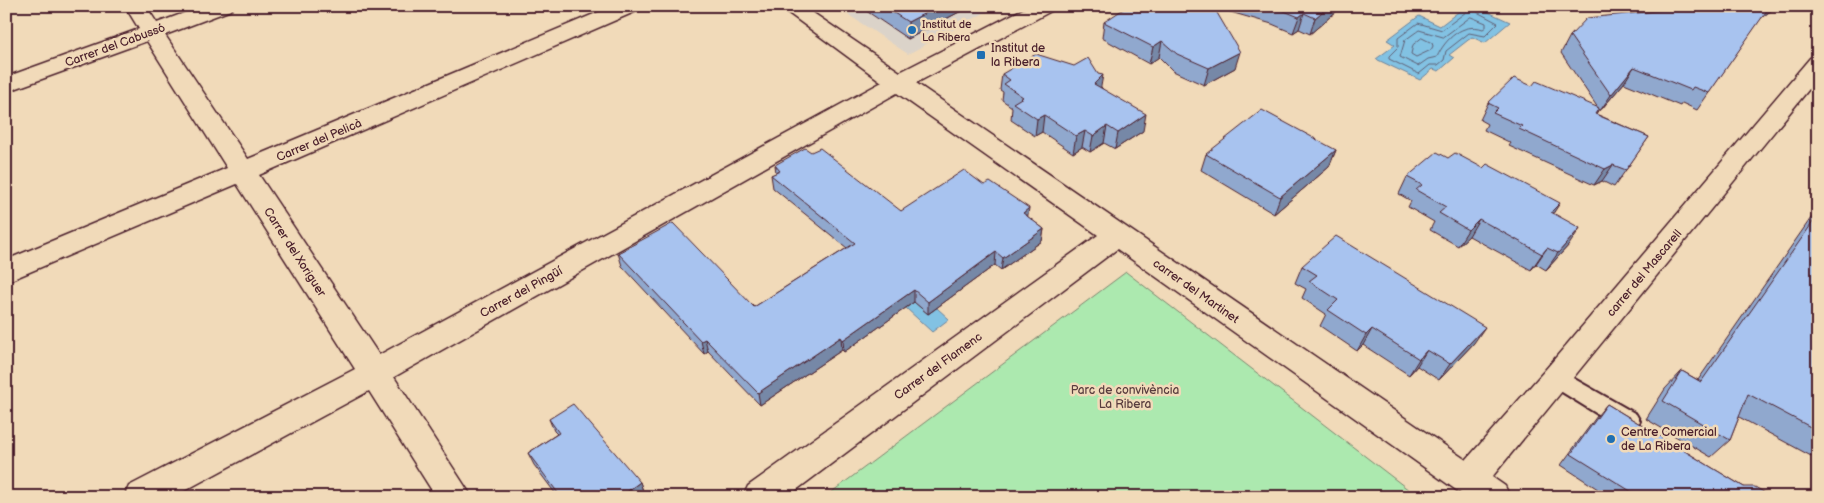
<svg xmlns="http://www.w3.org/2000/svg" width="1824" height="503" font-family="'Balsamiq Sans',sans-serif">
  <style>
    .built { fill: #dbd3c9 }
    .green { fill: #ace9af; stroke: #7b846d }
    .water { fill: #82c2e3; stroke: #6c8199 }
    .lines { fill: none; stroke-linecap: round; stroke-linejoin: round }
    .shore { stroke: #606075; stroke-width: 1 }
    .lane-casing { stroke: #4a1f2b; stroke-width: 4 }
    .street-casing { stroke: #4a1f2b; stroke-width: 3 }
    .lane { fill: #f1dab9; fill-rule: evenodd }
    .street { fill: #f1dab9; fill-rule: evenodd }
    .wall { fill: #90a8ce; stroke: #4a1f2b }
    .shaded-wall { fill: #7688a7; stroke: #4a1f2b }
    .building { fill: #a8c3ef; stroke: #4a1f2b }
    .poi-dot { fill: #1f6fb2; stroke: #f1dab9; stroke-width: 2 }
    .labels { text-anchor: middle; stroke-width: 5; stroke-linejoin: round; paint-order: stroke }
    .far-poi-label { font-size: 11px; fill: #4a1f2b; stroke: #f1dab9; text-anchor: start }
    .street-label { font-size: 12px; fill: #4a1f2b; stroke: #f1dab9 }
    .poi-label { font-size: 12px; fill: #4a1f2b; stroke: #f1dab9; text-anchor: start }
    .park-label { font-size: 12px; fill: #593d3f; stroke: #f1dab9 }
  </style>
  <rect width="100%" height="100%" fill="#f1dab9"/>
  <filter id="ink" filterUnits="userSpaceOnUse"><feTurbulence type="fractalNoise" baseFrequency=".02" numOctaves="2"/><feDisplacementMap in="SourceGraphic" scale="10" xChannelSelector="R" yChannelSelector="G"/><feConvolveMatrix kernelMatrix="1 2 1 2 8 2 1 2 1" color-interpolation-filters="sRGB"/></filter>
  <g filter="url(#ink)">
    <path class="built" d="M 835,6 L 997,6 L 908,54 Z"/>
    <path class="green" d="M 1126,272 L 1418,497 L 825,497 Z"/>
    <path class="water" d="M 1466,6 L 1475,6 L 1510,22 L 1485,43 L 1472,37 L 1449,55 L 1454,58 L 1439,71 L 1433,69 L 1420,80 L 1376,59 L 1395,45 L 1387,40 L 1419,16 L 1440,26 Z
      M 914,302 L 928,314 L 937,308 L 949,319 L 932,332 L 906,308 Z"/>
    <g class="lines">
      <path class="shore" d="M 1468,6 L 1466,12 L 1442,30 L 1418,23 L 1398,38 L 1398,47 L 1389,56 L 1389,59 L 1419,74 L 1430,65 L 1438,65 L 1444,60 L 1446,51 L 1469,33 L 1485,36 L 1498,23 L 1477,12 L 1475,6
        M 1471,17 L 1486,23 L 1486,27 L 1483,29 C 1463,22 1445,39 1437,57 L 1428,59 L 1418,66 L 1400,57 L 1405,40 L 1419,30 L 1443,37 Z
        M 1422,38 L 1432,43 L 1433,46 L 1431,50 L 1416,57 L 1411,54 L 1413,45 Z"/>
      <defs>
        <path id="lane" d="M 1557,369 L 1636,414 L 1640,421 L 1636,428 L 1628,431 L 1620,428 L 1549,384 L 1546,378 L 1549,372 Z"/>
        <path id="street" d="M 125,6 L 146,6 L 157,23 L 203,6 L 234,6 L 231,10 L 165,35 L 248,159 L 613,6 L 642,6 L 639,10 L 259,175 L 379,355 L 882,82 L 779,6 L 803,6 L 900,72 L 1029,6 L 1056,6 L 1053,10 L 916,83 L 1466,460 L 1546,369 L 1810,58 L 1818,56 L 1818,78 L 1492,477 L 1505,486 L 1510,497 L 1466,497 L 1117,249 L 787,497 L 743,497 L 748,486 L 1098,235 L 897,93 L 394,377 L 472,497 L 436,497 L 369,391 L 173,497 L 124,497 L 129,486 L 355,369 L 237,184 L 6,282 L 6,260 L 227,168 L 147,41 L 6,92 L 6,77 L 139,29 Z"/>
      </defs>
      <use href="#lane" class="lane-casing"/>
      <use href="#street" class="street-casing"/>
      <use href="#lane" class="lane"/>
      <use href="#street" class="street"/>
    </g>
    <path class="wall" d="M 859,6 L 963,6 L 963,10 L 908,39 Z
      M 1177,6 L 1339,6 L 1338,10 L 1310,34 L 1299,29 L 1293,33 L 1272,24 L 1213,7 L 1235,68 L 1204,85 L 1173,71 L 1159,57 L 1149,64 L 1102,38 L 1104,22 L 1176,7 Z
      M 1667,6 L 1777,6 L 1761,18 L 1697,110 L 1682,103 L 1680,106 L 1624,83 L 1600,111 L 1599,109 L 1596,114 L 1649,137 L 1614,187 L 1602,181 L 1594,185 L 1509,146 L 1511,143 L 1484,130 L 1487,124 L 1480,120 L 1488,103 L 1598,108 L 1561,53 L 1570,36 L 1674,9 Z
      M 1002,74 L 1101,87 L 1143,131 L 1115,149 L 1104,143 L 1090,152 L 1082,147 L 1073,153 L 1042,132 L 1035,136 L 1011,120 L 1012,107 L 1002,100 L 1003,92 L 1000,90 Z
      M 1336,150 L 1329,167 L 1274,214 L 1201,170 L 1206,154 Z
      M 775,165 L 901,211 L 1028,217 L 1044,229 L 1042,241 L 1001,270 L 995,265 L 928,314 L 914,302 L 844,352 L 842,350 L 760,405 L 708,351 L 704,354 L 622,266 L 618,253 L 754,307 L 847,248 L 773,188 L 771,175 L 776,173 Z
      M 1407,177 L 1553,214 L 1569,245 L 1546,270 L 1536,264 L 1531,270 L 1469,236 L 1458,246 L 1430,230 L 1434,222 L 1408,207 L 1411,201 L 1399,194 Z
      M 1818,208 L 1818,451 L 1811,456 L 1739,417 L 1730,440 L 1711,457 L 1646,419 L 1665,389 L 1682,371 L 1698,380 Z
      M 1302,266 L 1474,343 L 1439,380 L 1417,366 L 1409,375 L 1363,345 L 1357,351 L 1320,326 L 1326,314 L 1302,298 L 1306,289 L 1295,283 Z
      M 1607,404 L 1744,487 L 1772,497 L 1610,497 L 1561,465 L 1597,416 Z
      M 549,419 L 640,482 L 644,494 L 640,497 L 558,497 L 534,465 L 528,453 L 557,434 L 554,431 Z"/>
    <path class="shaded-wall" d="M 939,6 L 963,6 L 963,10 L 908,39 L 908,22 Z
      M 1329,6 L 1339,6 L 1338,10 L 1310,34 L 1315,18 Z
      M 1770,6 L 1777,6 L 1760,19 Z
      M 1304,13 L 1299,29 L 1293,33 L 1299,17 Z
      M 1162,41 L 1159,57 L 1149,64 L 1153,47 Z
      M 1240,52 L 1235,68 L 1204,85 L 1209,68 Z
      M 1634,67 L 1624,83 L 1600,111 L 1611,95 Z
      M 1103,75 L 1100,92 L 1094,84 Z
      M 1146,114 L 1143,131 L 1115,149 L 1118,133 Z
      M 1044,115 L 1042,132 L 1035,136 L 1037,119 Z
      M 1107,126 L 1104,143 L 1090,152 L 1093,136 Z
      M 1085,131 L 1082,147 L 1073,153 L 1076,136 Z
      M 1336,150 L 1329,167 L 1274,214 L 1280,197 Z
      M 1613,165 L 1602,181 L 1594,185 L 1605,169 Z
      M 1560,203 L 1549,220 L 1551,212 Z
      M 1029,208 L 1027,221 L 1023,213 Z
      M 1479,219 L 1469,236 L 1458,246 L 1468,230 Z
      M 1580,228 L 1569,245 L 1546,270 L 1558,253 Z
      M 1044,229 L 1042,241 L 1001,270 L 1003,258 Z
      M 1547,248 L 1536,264 L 1531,270 L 1542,254 Z
      M 996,252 L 995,265 L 928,314 L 928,302 Z
      M 914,290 L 914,302 L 844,352 L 843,340 Z
      M 1485,327 L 1474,343 L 1439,380 L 1450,364 Z
      M 1372,329 L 1363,345 L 1357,351 L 1366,335 Z
      M 841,337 L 842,350 L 760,405 L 758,393 Z
      M 705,339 L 708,351 L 704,354 L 701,341 Z
      M 1427,350 L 1417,366 L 1409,375 L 1419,359 Z
      M 640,482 L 644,494 L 640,497 L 620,497 Z"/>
    <path class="building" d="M 883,6 L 939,6 L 908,22 Z
      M 1128,6 L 1174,6 L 1176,7 L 1177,6 L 1213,6 L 1240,52 L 1209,68 L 1177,54 L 1162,41 L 1153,47 L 1104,22 Z
      M 1272,6 L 1329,6 L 1315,18 L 1304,13 L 1299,17 Z
      M 1705,6 L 1770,6 L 1709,93 L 1693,87 L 1691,90 L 1634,67 L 1611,95 L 1570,36 L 1587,18 Z
      M 1036,54 L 1074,66 L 1088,58 L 1098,74 L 1103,75 L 1094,84 L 1146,114 L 1118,133 L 1107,126 L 1093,136 L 1085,131 L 1076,136 L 1044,115 L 1037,119 L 1013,103 L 1023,97 L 1004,84 L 1010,80 L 1002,74 Z
      M 1514,78 L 1532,86 L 1536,81 L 1599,108 L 1595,114 L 1649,137 L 1626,170 L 1613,165 L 1605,169 L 1519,129 L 1522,126 L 1493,113 L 1498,108 L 1488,103 Z
      M 1262,110 L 1336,150 L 1280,197 L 1206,154 Z
      M 805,148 L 811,152 L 820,148 L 901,211 L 964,170 L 984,185 L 990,182 L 1029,208 L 1023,213 L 1044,229 L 1003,258 L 996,252 L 928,302 L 914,290 L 843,340 L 841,337 L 758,393 L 705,339 L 701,341 L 618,253 L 673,223 L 754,307 L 855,243 L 771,175 L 780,171 L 775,165 Z
      M 1437,152 L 1448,158 L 1455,153 L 1483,168 L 1487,164 L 1560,203 L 1551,212 L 1580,228 L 1558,253 L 1547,248 L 1542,254 L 1479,219 L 1468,230 L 1439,213 L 1446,207 L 1416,190 L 1422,185 L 1407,177 Z
      M 1818,215 L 1818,431 L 1748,394 L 1730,440 L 1663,401 L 1682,371 L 1701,382 Z
      M 1336,236 L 1485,327 L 1450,364 L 1427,350 L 1419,359 L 1372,329 L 1366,335 L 1328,310 L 1338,300 L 1309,281 L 1317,275 L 1302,266 Z
      M 573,404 L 640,482 L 620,497 L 561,497 L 528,453 L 559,433 L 549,419 Z
      M 1607,404 L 1744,487 L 1755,487 L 1772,497 L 1640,497 L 1571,454 Z"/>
  </g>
  <g class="poi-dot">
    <circle cx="912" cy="30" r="5"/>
    <rect x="976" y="50" width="10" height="10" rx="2.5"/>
    <circle cx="1611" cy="439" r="5"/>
  </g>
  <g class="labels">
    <g class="far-poi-label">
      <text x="922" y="28">Institut de<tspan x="922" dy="13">La Ribera</tspan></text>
    </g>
    <g class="street-label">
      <text transform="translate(115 45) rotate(-20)" y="4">Carrer del Cabussó</text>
      <text transform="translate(319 140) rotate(-23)" y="4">Carrer del Pelicà</text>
      <text transform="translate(295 252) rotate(57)" y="4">Carrer del Xoriguer</text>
      <text transform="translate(1644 273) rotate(-50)" y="4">carrer del Mascarell</text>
      <text transform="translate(1196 291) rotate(35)" y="4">carrer del Martinet</text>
      <text transform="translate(521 292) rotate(-29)" y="4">Carrer del Pingüí</text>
      <text transform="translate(938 366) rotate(-36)" y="4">Carrer del Flamenc</text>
    </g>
    <g class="poi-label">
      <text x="991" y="52">Institut de<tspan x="991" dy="14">la Ribera</tspan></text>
      <text x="1621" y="436">Centre Comercial<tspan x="1621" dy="14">de La Ribera</tspan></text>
    </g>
    <g class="park-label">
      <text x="1125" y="394">Parc de convivència<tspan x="1125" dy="14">La Ribera</tspan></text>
    </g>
  </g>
  <rect width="1824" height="503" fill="none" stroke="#f1dab9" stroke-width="25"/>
  <rect x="12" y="12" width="1799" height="478" fill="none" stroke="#4a1f2b" stroke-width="2" filter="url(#ink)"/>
</svg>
